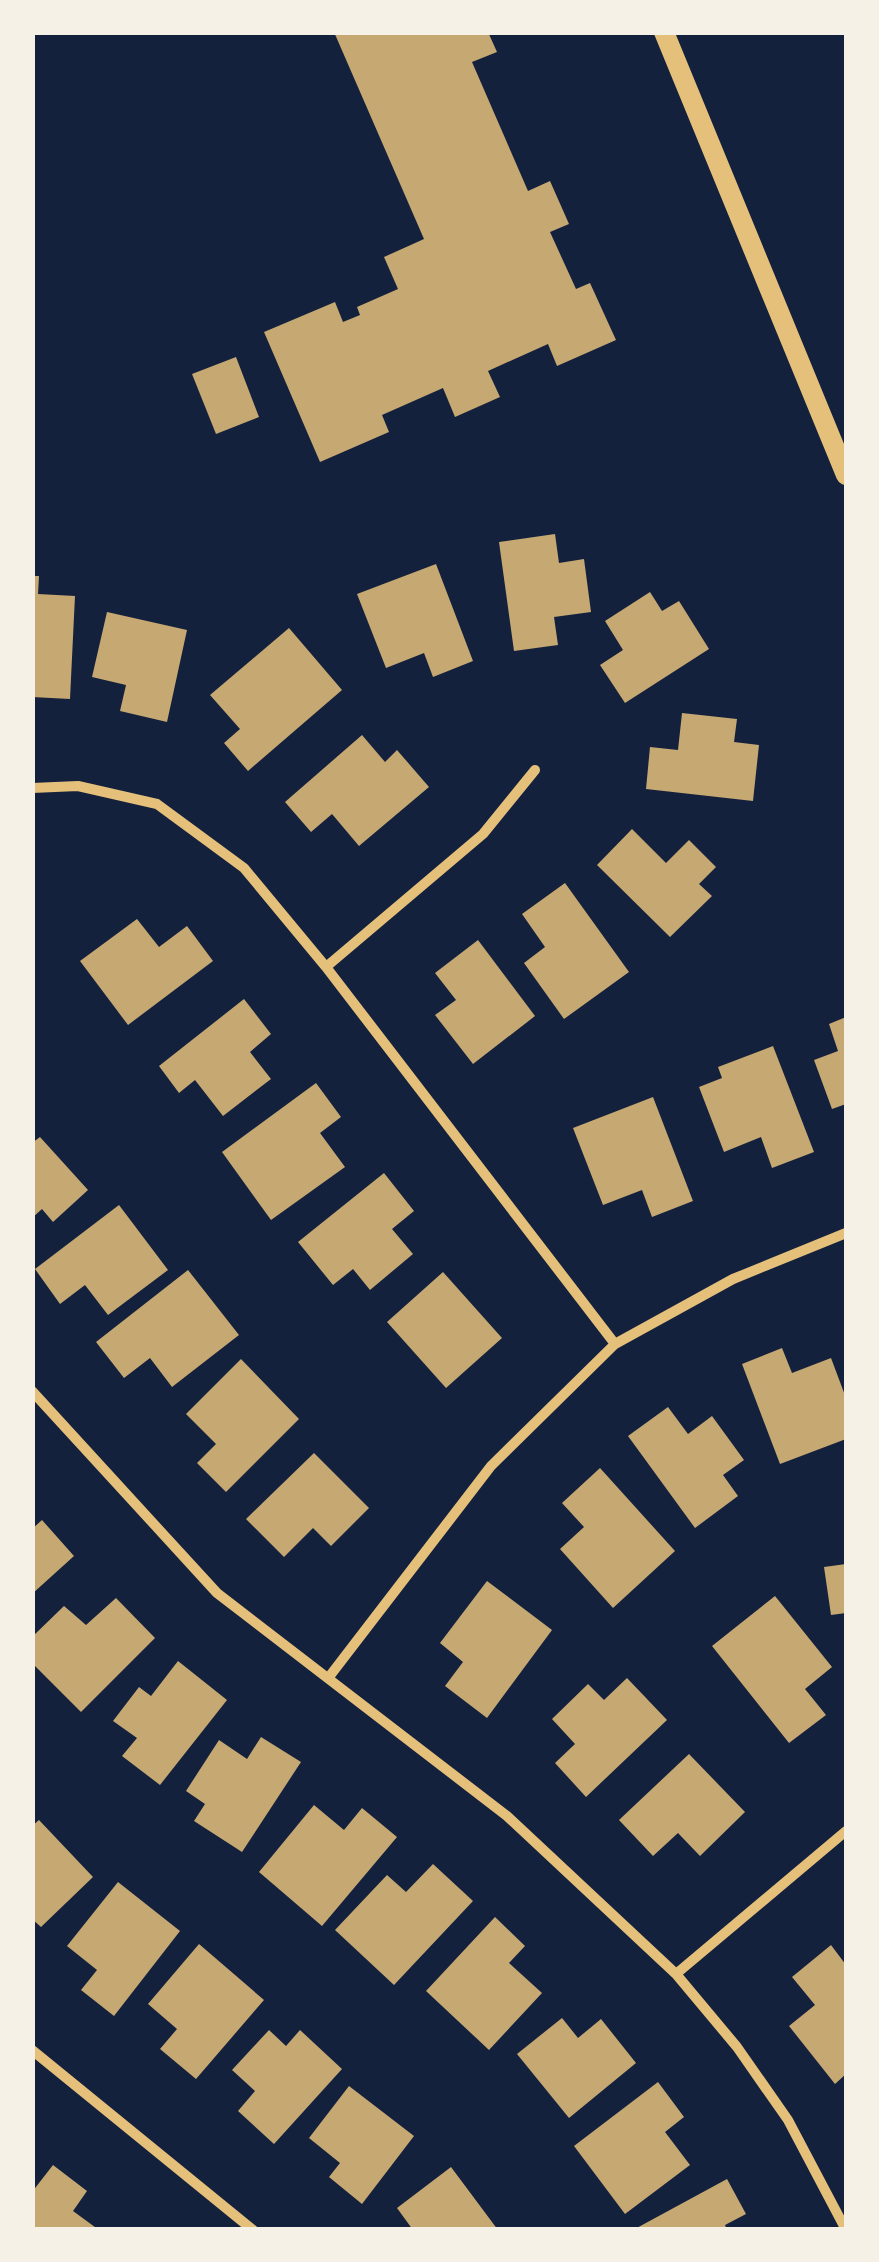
<svg xmlns="http://www.w3.org/2000/svg" width="879" height="2262" font-family="'IBM Plex Sans',sans-serif">
  <style>
    .building { fill: #c6a872 }
    .lines { fill: none; stroke-linecap: round; stroke-linejoin: round }
    .minor { stroke: #e5c07b; stroke-width: 10 }
    .secondary { stroke: #e5c07b; stroke-width: 20 }
  </style>
  <rect width="100%" height="100%" fill="#14213d"/>
  <path class="building" d="M 334,32 L 488,32 L 497,52 L 472,62 L 528,191 L 550,181 L 569,224 L 550,232 L 576,289 L 590,283 L 616,340 L 557,366 L 548,344 L 488,371 L 500,397 L 455,417 L 443,388 L 382,415 L 389,432 L 320,462 L 264,332 L 335,302 L 343,322 L 360,315 L 357,307 L 398,289 L 384,257 L 424,239 Z
    M 236,357 L 259,417 L 216,434 L 192,374 Z
    M 555,534 L 559,563 L 584,559 L 591,612 L 554,617 L 558,645 L 514,651 L 499,542 Z
    M 436,564 L 473,661 L 433,677 L 424,653 L 386,668 L 357,594 Z
    M 32,576 L 39,576 L 38,594 L 75,596 L 70,699 L 32,697 Z
    M 650,592 L 662,611 L 679,601 L 709,649 L 625,703 L 600,665 L 623,650 L 605,621 Z
    M 107,612 L 187,630 L 167,722 L 120,711 L 126,685 L 92,677 Z
    M 289,628 L 342,690 L 248,771 L 224,743 L 240,729 L 210,695 Z
    M 682,713 L 737,719 L 734,742 L 759,745 L 753,801 L 646,789 L 650,747 L 678,750 Z
    M 362,735 L 385,762 L 397,750 L 429,787 L 359,846 L 332,814 L 311,832 L 285,802 Z
    M 632,829 L 666,863 L 689,840 L 716,867 L 699,884 L 712,896 L 670,937 L 597,865 Z
    M 565,883 L 629,972 L 564,1019 L 524,963 L 545,947 L 522,914 Z
    M 137,919 L 159,947 L 187,926 L 213,961 L 128,1025 L 80,961 Z
    M 478,940 L 535,1016 L 473,1064 L 435,1015 L 456,1000 L 435,973 Z
    M 244,999 L 271,1034 L 250,1052 L 271,1079 L 223,1116 L 195,1080 L 179,1093 L 159,1066 Z
    M 846,1017 L 846,1104 L 832,1109 L 814,1060 L 838,1051 L 829,1024 Z
    M 773,1046 L 814,1152 L 772,1168 L 761,1137 L 724,1152 L 699,1087 L 722,1078 L 718,1067 Z
    M 316,1083 L 341,1117 L 320,1133 L 345,1167 L 271,1220 L 222,1152 Z
    M 653,1097 L 693,1201 L 652,1217 L 642,1190 L 603,1205 L 573,1128 Z
    M 40,1137 L 88,1190 L 53,1222 L 42,1209 L 32,1218 L 32,1143 Z
    M 384,1173 L 414,1211 L 392,1229 L 413,1254 L 370,1290 L 353,1269 L 333,1285 L 298,1242 Z
    M 119,1205 L 168,1270 L 108,1315 L 85,1285 L 60,1304 L 35,1269 Z
    M 188,1270 L 239,1335 L 172,1387 L 150,1358 L 124,1378 L 96,1342 Z
    M 443,1272 L 502,1338 L 446,1388 L 387,1322 Z
    M 782,1348 L 792,1373 L 831,1358 L 846,1398 L 846,1439 L 780,1464 L 742,1364 Z
    M 241,1359 L 299,1419 L 226,1492 L 197,1463 L 216,1444 L 186,1414 Z
    M 668,1407 L 688,1434 L 712,1416 L 744,1460 L 723,1475 L 738,1496 L 695,1528 L 628,1436 Z
    M 314,1453 L 369,1508 L 331,1546 L 313,1528 L 284,1557 L 246,1519 Z
    M 600,1468 L 675,1551 L 613,1608 L 560,1549 L 584,1527 L 562,1503 Z
    M 42,1520 L 74,1556 L 32,1594 L 32,1529 Z
    M 846,1564 L 846,1613 L 831,1615 L 824,1567 Z
    M 487,1581 L 552,1630 L 487,1718 L 445,1686 L 463,1662 L 440,1643 Z
    M 775,1596 L 832,1667 L 805,1689 L 826,1715 L 789,1743 L 712,1646 Z
    M 116,1598 L 155,1638 L 81,1712 L 32,1663 L 32,1637 L 64,1606 L 86,1625 Z
    M 178,1661 L 227,1700 L 160,1785 L 122,1756 L 137,1738 L 113,1721 L 139,1687 L 151,1696 Z
    M 627,1678 L 667,1720 L 586,1797 L 555,1763 L 575,1744 L 552,1719 L 588,1684 L 604,1700 Z
    M 261,1737 L 301,1762 L 242,1852 L 194,1821 L 205,1804 L 186,1791 L 219,1740 L 247,1759 Z
    M 689,1754 L 745,1812 L 700,1856 L 678,1833 L 653,1856 L 619,1820 Z
    M 314,1805 L 344,1830 L 362,1808 L 397,1837 L 322,1926 L 259,1872 Z
    M 39,1820 L 93,1877 L 41,1927 L 32,1919 L 32,1826 Z
    M 433,1864 L 473,1901 L 394,1985 L 335,1930 L 387,1875 L 406,1892 Z
    M 118,1882 L 180,1931 L 114,2016 L 81,1990 L 97,1970 L 67,1946 Z
    M 495,1917 L 525,1946 L 509,1963 L 542,1993 L 489,2050 L 426,1991 Z
    M 199,1944 L 264,2000 L 196,2079 L 160,2049 L 177,2029 L 148,2004 Z
    M 831,1945 L 846,1965 L 846,2074 L 835,2084 L 789,2026 L 815,2005 L 792,1977 Z
    M 562,2018 L 578,2038 L 601,2019 L 636,2063 L 569,2118 L 517,2054 Z
    M 269,2030 L 286,2046 L 300,2030 L 342,2069 L 274,2144 L 238,2111 L 255,2091 L 232,2070 Z
    M 658,2082 L 684,2117 L 665,2132 L 690,2165 L 625,2214 L 574,2146 Z
    M 349,2086 L 414,2136 L 362,2204 L 329,2177 L 340,2163 L 309,2138 Z
    M 53,2165 L 87,2191 L 73,2211 L 99,2230 L 32,2230 L 32,2192 Z
    M 451,2167 L 498,2230 L 413,2230 L 397,2208 Z
    M 727,2179 L 746,2214 L 725,2225 L 727,2230 L 633,2230 Z"/>
  <g class="lines">
    <path class="minor" d="M 32,788 L 78,786 L 157,804 L 244,868 L 326,967 L 615,1344
      M 326,967 L 483,834 L 535,770
      M 32,1391 L 217,1593 L 507,1816 L 676,1974 L 737,2047 L 788,2120 L 846,2230
      M 329,1677 L 491,1466 L 615,1344 L 733,1279 L 846,1233
      M 676,1974 L 846,1831
      M 32,2050 L 253,2230"/>
    <path class="secondary" d="M 664,32 L 846,475"/>
  </g>
  <rect width="879" height="2262" fill="none" stroke="#f6f1e7" stroke-width="70"/>
</svg>
